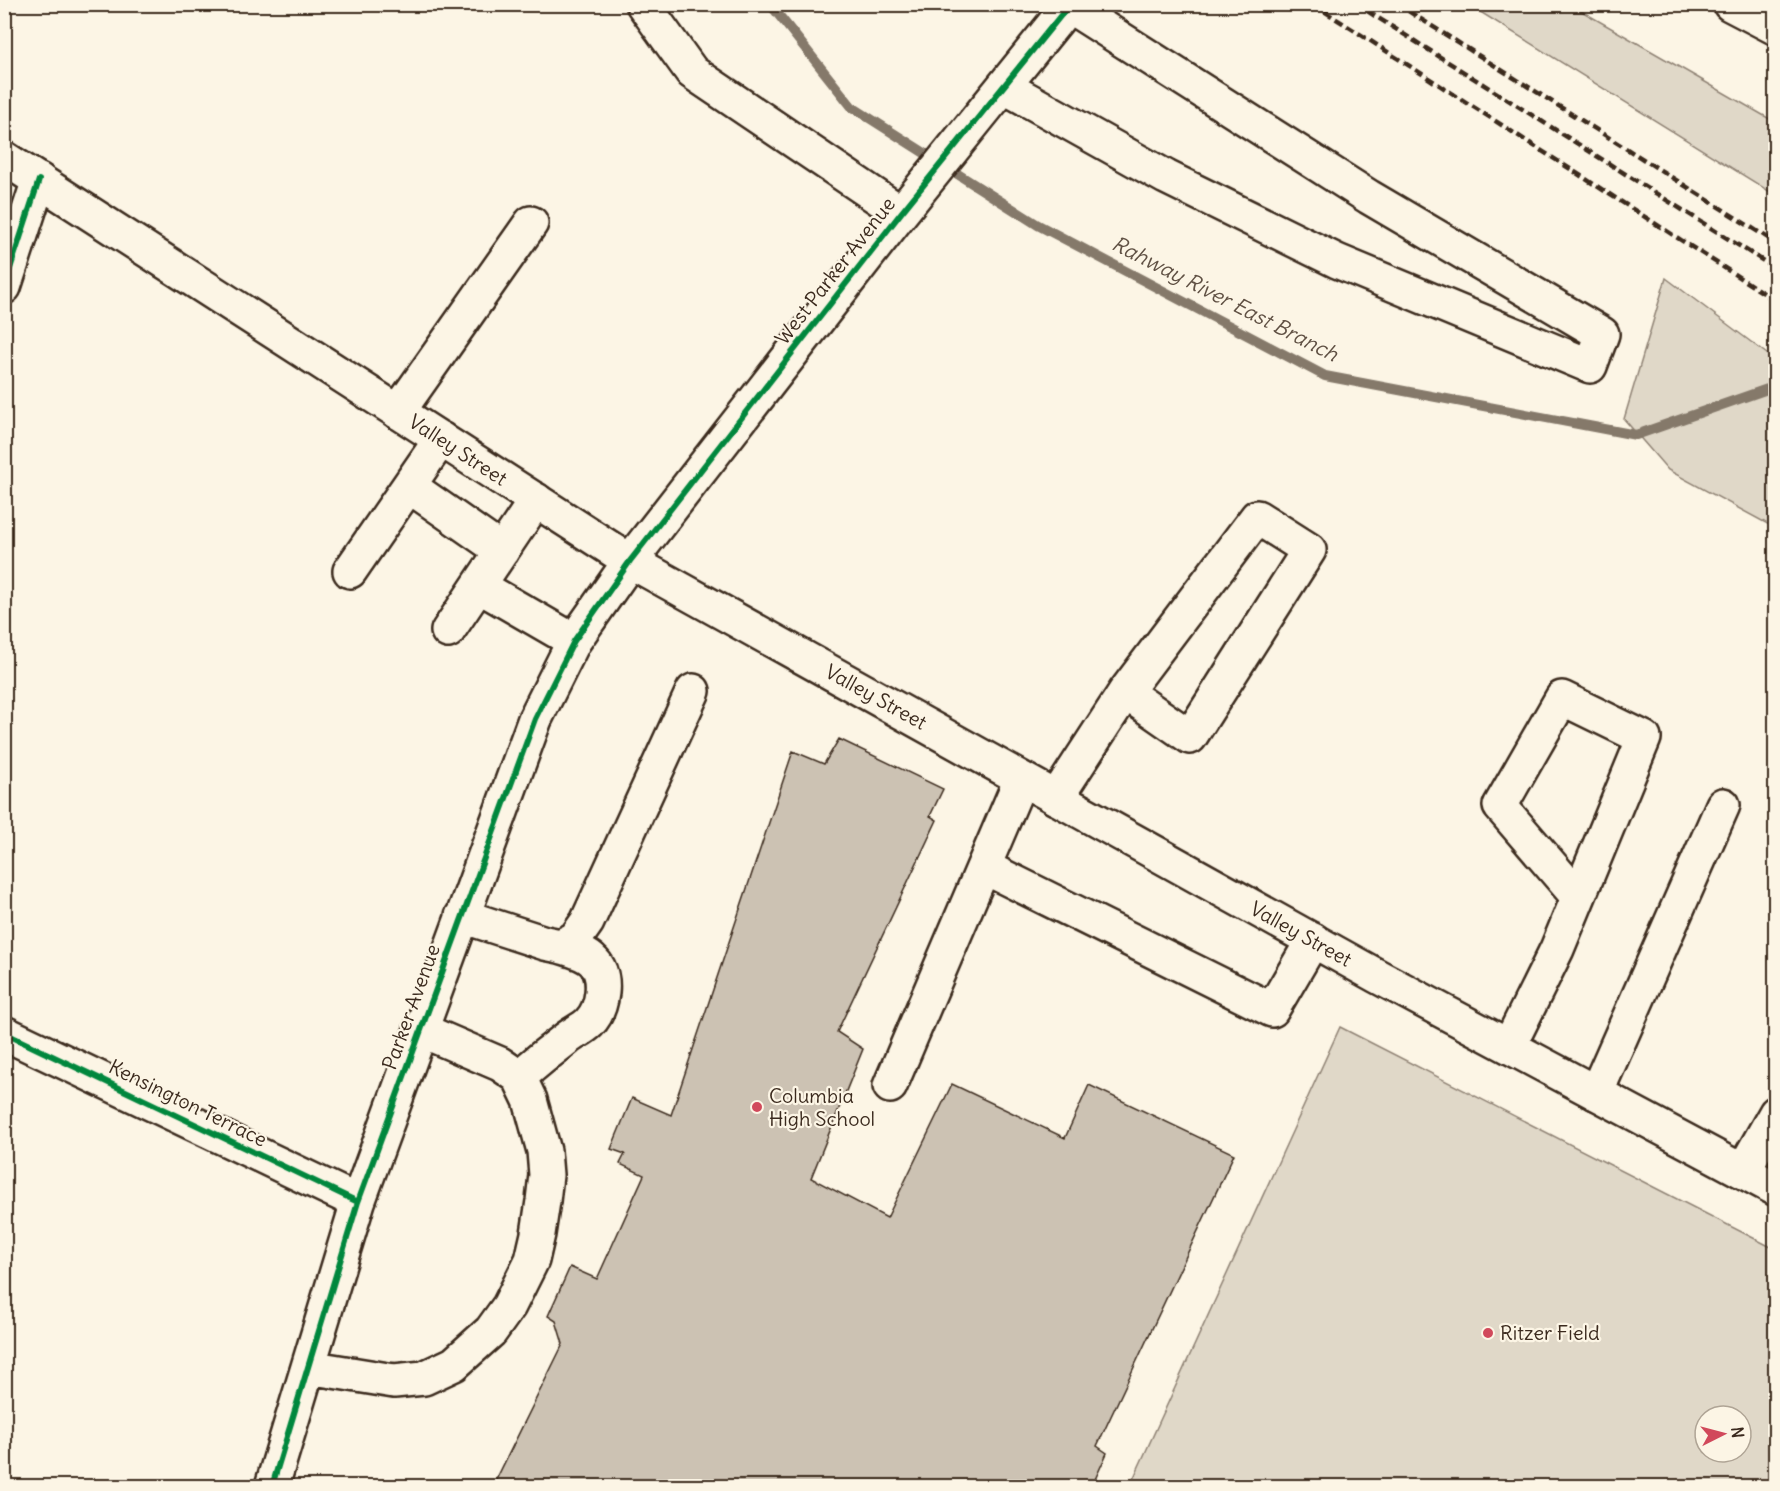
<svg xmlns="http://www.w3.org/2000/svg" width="1780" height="1491" font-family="Delius,sans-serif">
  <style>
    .green { fill: #e0d8c8; stroke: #8e8173; stroke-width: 1.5; fill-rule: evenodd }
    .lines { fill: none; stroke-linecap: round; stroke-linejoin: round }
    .stream { stroke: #85796b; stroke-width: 10 }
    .building { fill: #ccc2b3; stroke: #3b2a1e; stroke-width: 1.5 }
    .minor-casing { stroke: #3b2a1e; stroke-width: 38 }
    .major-casing { stroke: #3b2a1e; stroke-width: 38 }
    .minor { stroke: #fcf5e5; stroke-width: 33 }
    .major { stroke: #fcf5e5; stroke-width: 33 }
    .rail { stroke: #3b2a1e; stroke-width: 4.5; stroke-dasharray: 9 4.5; stroke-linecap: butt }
    .cycleway-casing { stroke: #fcf5e5; stroke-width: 10 }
    .cycleway { stroke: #00873e; stroke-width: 6 }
    .poi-dot { fill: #d1495b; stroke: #fcf5e5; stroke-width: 2 }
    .labels { text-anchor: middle; stroke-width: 4.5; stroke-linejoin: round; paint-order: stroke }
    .street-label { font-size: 20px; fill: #3b2a1e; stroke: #fcf5e5 }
    .poi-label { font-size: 20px; fill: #3b2a1e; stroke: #fcf5e5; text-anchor: start }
    .water-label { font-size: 21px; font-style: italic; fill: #605144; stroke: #fcf5e5 }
  </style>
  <rect width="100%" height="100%" fill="#fcf5e5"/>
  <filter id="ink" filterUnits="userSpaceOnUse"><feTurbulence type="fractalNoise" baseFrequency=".0167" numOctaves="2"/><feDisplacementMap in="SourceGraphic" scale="12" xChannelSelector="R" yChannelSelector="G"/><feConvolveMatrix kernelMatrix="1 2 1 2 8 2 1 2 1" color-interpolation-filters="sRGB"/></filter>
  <g filter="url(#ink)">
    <path class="green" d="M 1469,5 L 1571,5 L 1775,122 L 1775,195 Z
      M 1666,278 L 1775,360 L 1775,528 L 1668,470 L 1624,419 Z
      M 1340,1027 L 1775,1249 L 1775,1486 L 1130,1486 ZM 1705,1416 L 1741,1416 L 1741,1452 L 1705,1452 Z"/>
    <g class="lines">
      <path class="stream" d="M 770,4 L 852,107 L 1038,225 L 1325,376 L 1636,435 L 1776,386"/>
    </g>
    <path class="building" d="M 839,739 L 943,789 L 930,816 L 937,820 L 837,1032 L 863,1049 L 811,1178 L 887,1218 L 952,1084 L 1065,1138 L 1089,1085 L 1234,1154 L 1097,1446 L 1107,1453 L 1092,1486 L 493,1486 L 563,1344 L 556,1321 L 548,1316 L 570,1267 L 597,1279 L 644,1175 L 620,1164 L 625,1154 L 611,1149 L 632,1098 L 671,1115 L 793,751 L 824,764 Z"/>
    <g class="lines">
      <defs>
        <path id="minor" d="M 643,4 L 692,72 L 901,213
          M 1730,4 L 1776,28
          M 1005,87 L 1166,177 L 1337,261 L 1590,366 L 1602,334 L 1369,197 L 1069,6
          M 4,287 L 39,180
          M 398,412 L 531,223
          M 409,486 L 502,551
          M 350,571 L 441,439
          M 479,586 L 574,641
          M 448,631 L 536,500
          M 1056,798 L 1125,692 L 1257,517 L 1309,550 L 1190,737 L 1125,692
          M 984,867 L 1272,1010 L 1313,940
          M 462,916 L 545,943 L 560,946 L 575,939 L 587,922 L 693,691
          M 4,1033 L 358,1202
          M 1509,1046 L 1557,949 L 1644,738 L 1562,698 L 1500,806 L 1578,897
          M 519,1077 C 534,1064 550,1051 566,1039 C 573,1033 583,1029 589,1023 C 603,1009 608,976 594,962 C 586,953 572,950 560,946
          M 890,1086 L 1021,779
          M 1596,1093 L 1723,805
          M 1743,1171 L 1776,1113
          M 308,1367 L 394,1381 L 424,1378 L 454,1364 L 491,1331 L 509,1306 L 532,1260 L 538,1234 L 543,1201 L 546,1175 L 544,1151 L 530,1100 L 519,1077 L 500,1064 L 421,1030
          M 272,1486 L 358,1202 L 535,719 L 574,641 L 630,561 L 901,213 L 1070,4"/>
        <path id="major" d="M 4,158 L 630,561 L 1377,976 L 1776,1189"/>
      </defs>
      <use href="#minor" class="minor-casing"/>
      <use href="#major" class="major-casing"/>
      <use href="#minor" class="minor"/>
      <use href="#major" class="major"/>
      <path class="rail" d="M 1313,4 L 1776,301
        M 1356,4 L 1776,269
        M 1397,4 L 1776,243"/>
      <defs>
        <path id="cycleway" d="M 4,287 L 39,180
          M 4,1033 L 358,1202
          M 272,1486 L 358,1202 L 535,719 L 574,641 L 630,561 L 901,213 L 1070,4"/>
      </defs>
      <use href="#cycleway" class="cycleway-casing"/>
      <use href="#cycleway" class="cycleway"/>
    </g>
  </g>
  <g class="poi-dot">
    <circle cx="757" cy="1107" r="6"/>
    <circle cx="1488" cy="1333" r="6"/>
  </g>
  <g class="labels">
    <g class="street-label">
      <text transform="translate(835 271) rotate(-52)" y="7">West Parker Avenue</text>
      <text transform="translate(458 450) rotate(33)" y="7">Valley Street</text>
      <text transform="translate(876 697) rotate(29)" y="7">Valley Street</text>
      <text transform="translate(1301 934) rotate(29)" y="7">Valley Street</text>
      <text transform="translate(411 1007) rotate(-70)" y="7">Parker Avenue</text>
      <text transform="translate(188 1103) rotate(26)" y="7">Kensington Terrace</text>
    </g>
    <g class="poi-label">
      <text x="769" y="1103">Columbia<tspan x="769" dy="23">High School</tspan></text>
      <text x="1500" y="1340">Ritzer Field</text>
    </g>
    <g class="water-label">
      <text transform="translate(1225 299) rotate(27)" y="7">Rahway River East Branch</text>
    </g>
  </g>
  <rect width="1780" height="1491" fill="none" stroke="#fcf5e5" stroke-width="24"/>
  <rect x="12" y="12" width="1756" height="1467" fill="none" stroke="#3b2a1e" stroke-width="2" filter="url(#ink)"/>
  <g transform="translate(1723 1434) rotate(84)"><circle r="28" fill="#fcf5e5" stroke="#afa495" stroke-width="1.5"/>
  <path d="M0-4.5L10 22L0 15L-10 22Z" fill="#d1495b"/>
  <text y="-9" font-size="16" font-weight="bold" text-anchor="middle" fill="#3b2a1e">N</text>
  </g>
</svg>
